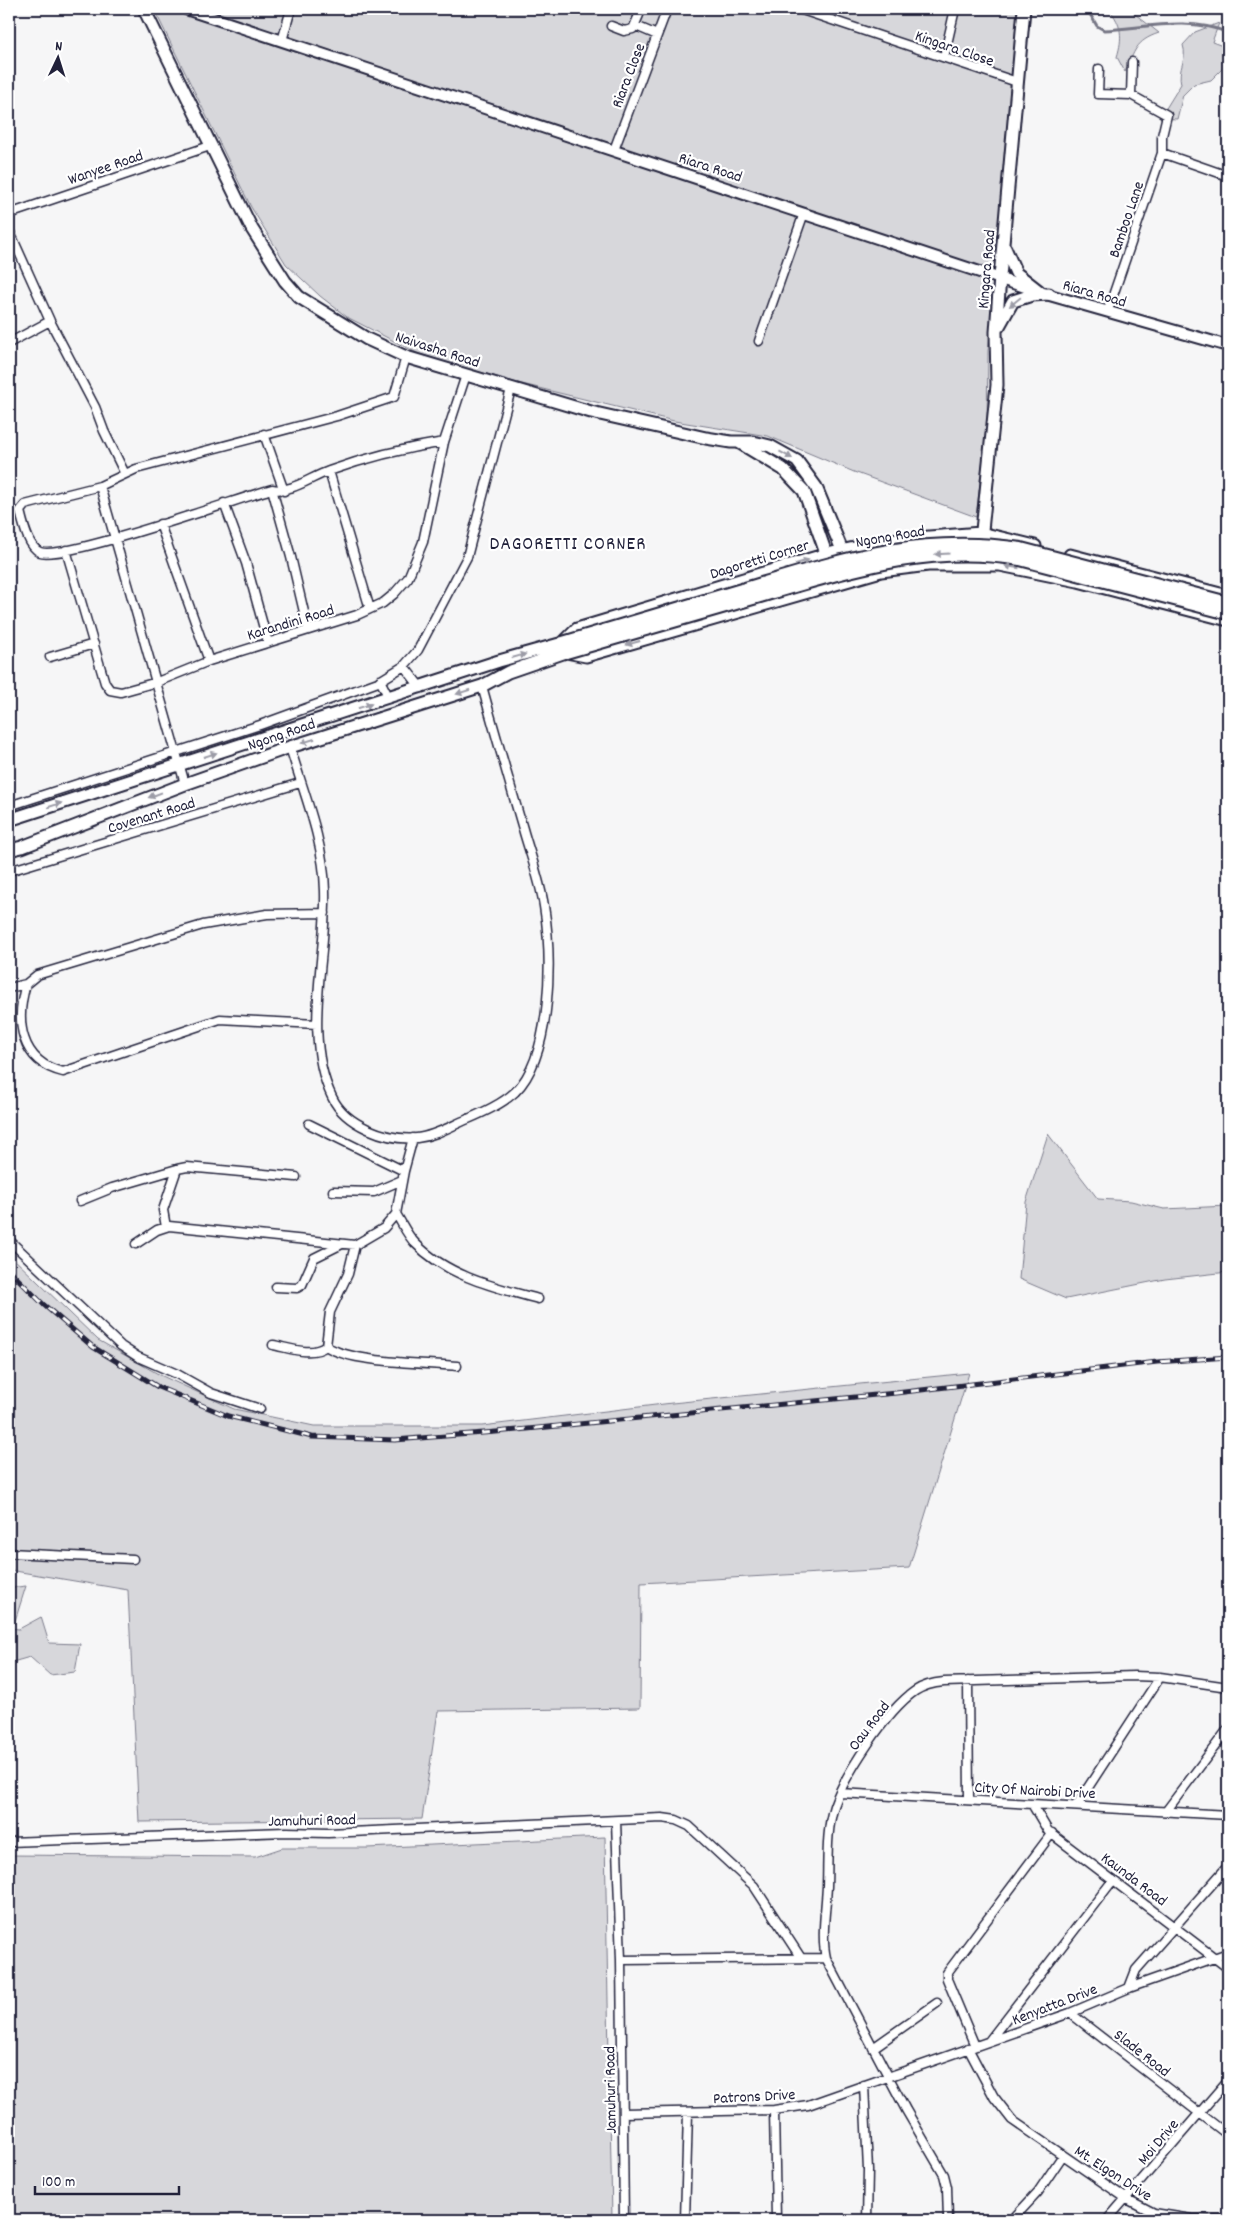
<svg xmlns="http://www.w3.org/2000/svg" width="1237" height="2229" font-family="Dekko,sans-serif">
  <style>
    .green { fill: #d7d7db; stroke: #7c7c8b }
    .lines { fill: none; stroke-linecap: round; stroke-linejoin: round }
    .stream { stroke: #767685; stroke-width: 3 }
    .minor-casing { stroke: #22223b; stroke-width: 11 }
    .tertiary-casing { stroke: #22223b; stroke-width: 14 }
    .secondary-casing { stroke: #22223b; stroke-width: 15 }
    .minor { stroke: #fff; stroke-width: 8 }
    .tertiary { stroke: #fff; stroke-width: 10 }
    .secondary { stroke: #fff; stroke-width: 11 }
    .rail-casing { stroke: #22223b; stroke-width: 5 }
    .rail { stroke: #fff; stroke-width: 3; stroke-dasharray: 9; stroke-linecap: butt }
    .primary-bridge-casing { stroke: #22223b; stroke-width: 16; stroke-linecap: butt }
    .primary-bridge { stroke: #fff; stroke-width: 12 }
    .oneway { fill: #9c9ca7 }
    .labels { text-anchor: middle; stroke-width: 4.5; stroke-linejoin: round; paint-order: stroke }
    .street-label { font-size: 16px; fill: #22223b; stroke: #fff }
    .quarter-label { font-size: 19px; letter-spacing: 1px; fill: #22223b; stroke: #fff }
  </style>
  <rect width="100%" height="100%" fill="#f6f6f7"/>
  <filter id="ink" filterUnits="userSpaceOnUse"><feTurbulence type="fractalNoise" baseFrequency=".02" numOctaves="2"/><feDisplacementMap in="SourceGraphic" scale="10" xChannelSelector="R" yChannelSelector="G"/><feConvolveMatrix kernelMatrix="1 2 1 2 8 2 1 2 1" color-interpolation-filters="sRGB"/></filter>
  <g filter="url(#ink)">
    <path class="green" d="M 154,9 L 1022,9 L 999,262 L 988,351 L 987,423 L 976,517 L 854,472 L 768,436 L 674,421 L 514,382 L 419,354 L 347,317 L 320,296 L 286,264 L 251,207 Z
      M 1109,9 L 1130,10 L 1159,33 C 1135,41 1135,51 1125,72 L 1117,57 C 1123,37 1122,25 1109,9 Z
      M 1219,23 L 1212,42 L 1228,48 L 1228,67 L 1223,68 L 1211,80 L 1194,84 L 1183,95 L 1177,119 L 1160,118 L 1181,84 C 1177,68 1188,60 1183,45 L 1195,32 Z
      M 1048,1134 L 1098,1199 L 1131,1201 L 1164,1209 L 1228,1206 L 1228,1272 L 1165,1279 L 1066,1299 L 1019,1279 L 1026,1202 Z
      M 9,1254 L 98,1340 L 160,1375 L 234,1409 L 314,1426 L 482,1426 L 672,1403 L 969,1373 L 909,1568 L 641,1583 L 640,1708 L 438,1711 L 422,1819 L 139,1822 L 128,1590 L 9,1570 Z
      M 26,1586 L 14,1624 L 9,1622 L 9,1588 Z
      M 41,1617 L 49,1643 L 80,1644 L 75,1672 L 50,1675 L 30,1657 L 9,1663 L 9,1628 L 19,1629 Z
      M 605,1837 L 612,2220 L 9,2220 L 9,1855 L 255,1857 L 282,1848 L 367,1848 Z"/>
    <g class="lines">
      <path class="stream" d="M 1087,9 L 1097,26 L 1104,30 C 1145,28 1189,16 1228,33"/>
      <defs>
        <path id="minor" d="M 799,9 L 1017,82
          M 611,26 L 624,31 L 633,29 L 639,15 L 639,9
          M 636,26 L 657,35
          M 282,41 L 291,9
          M 944,57 L 955,9
          M 1099,69 L 1098,94 L 1131,95 L 1167,115 L 1162,136 L 1162,153 L 1108,310
          M 1131,95 L 1132,62
          M 614,150 L 667,9
          M 1162,153 L 1228,176
          M 9,214 L 210,146
          M 9,230 L 50,321 L 95,407 L 104,431 L 125,474
          M 759,341 L 804,213
          M 9,343 L 50,321
          M 406,357 L 394,397 L 337,416 L 136,469 L 100,486 L 25,505 L 20,511 C 23,523 28,547 40,552 C 63,561 237,499 272,489 C 292,493 309,478 329,471 C 365,458 406,448 444,442
          M 264,434 L 284,491
          M 329,471 L 370,609
          M 100,486 L 185,784
          M 272,489 L 291,557 L 308,629
          M 224,503 L 246,563 L 268,643
          M 160,524 L 209,661
          M 66,550 L 105,683 L 110,690 L 121,692 L 157,682 L 209,661 L 357,615 L 383,603 L 394,594 L 408,578 L 423,542 L 444,442 L 466,375
          M 50,657 L 94,644
          M 404,666 L 421,688
          M 380,680 L 389,698
          M 290,747 C 304,794 324,841 325,891 C 327,958 302,1035 332,1097 C 345,1125 387,1141 417,1138 C 435,1136 451,1126 468,1119 C 484,1112 502,1104 515,1092 C 553,1055 552,955 544,906 C 540,880 530,854 523,829 C 509,781 495,733 482,686
          M 9,806 L 260,725 L 378,682 L 404,666 L 418,650 L 467,557 L 511,389
          M 9,871 L 300,783
          M 9,988 L 26,984
          M 317,1024 L 220,1019 L 63,1072 C 20,1062 15,1021 26,984 L 37,975 L 203,925 L 267,914 L 325,913
          M 309,1124 L 404,1171
          M 333,1191 L 374,1192 L 402,1180
          M 80,1201 L 112,1188 L 177,1169
          M 396,1214 C 402,1223 407,1235 415,1243 C 447,1276 494,1287 538,1299
          M 166,1227 L 163,1210 L 177,1169 L 187,1167 L 296,1177
          M 9,1240 L 121,1346 L 138,1357 L 177,1374 L 211,1393 L 260,1409
          M 136,1244 L 157,1230 L 169,1226 L 355,1245 L 384,1228 L 396,1214 L 404,1171 L 413,1138
          M 276,1287 L 297,1288 L 302,1285 L 314,1258 L 342,1244
          M 273,1345 C 289,1348 312,1357 326,1346 L 330,1312 L 348,1274 L 355,1245
          M 326,1346 C 350,1363 425,1363 457,1366
          M 9,1553 L 133,1559
          M 968,1681 L 969,1800
          M 840,1793 L 1228,1815
          M 1032,1804 L 1048,1831 L 1228,1968
          M 1076,1806 L 1160,1677
          M 1167,1810 L 1228,1729
          M 616,1821 L 621,1960 L 624,2220
          M 9,1842 L 286,1832 L 328,1833 L 662,1818 L 676,1820 L 689,1826 L 754,1886 L 801,1958
          M 621,1960 L 826,1958
          M 1129,1988 L 1136,1970 L 1228,1866
          M 1070,2013 L 1228,2135
          M 989,2041 L 1113,1880
          M 975,2046 L 947,1979 L 947,1973 L 1052,1833
          M 873,2048 L 937,2003
          M 968,2048 L 994,2097 L 1012,2120 L 1127,2199 L 1154,2213 L 1191,2219 L 1226,2220
          M 864,2085 L 868,2170 L 867,2220
          M 774,2110 L 776,2220
          M 623,2113 L 774,2110 L 808,2105 L 1070,2013 L 1129,1988 L 1228,1953
          M 685,2220 L 688,2112
          M 948,2220 L 947,2187 L 944,2175 L 906,2110 L 826,1958 C 821,1936 826,1909 827,1886 C 828,1860 826,1831 834,1806 C 845,1774 887,1710 915,1691 C 924,1685 933,1683 944,1682 L 1134,1676 L 1160,1677 L 1228,1687
          M 1012,2220 L 1038,2192 L 1063,2155
          M 1107,2220 L 1228,2080"/>
        <path id="tertiary" d="M 186,9 L 1046,294 L 1228,346"/>
        <path id="secondary" d="M 144,9 L 252,229 L 285,281 L 299,297 L 367,339 L 406,357 L 591,412 L 706,438 L 731,442 L 753,442 L 770,446 L 797,461 L 816,487 L 844,555
          M 1005,248 L 1016,273 L 1039,291
          M 999,326 L 1013,301 L 1032,295 L 1049,294
          M 740,443 L 783,469 L 804,491 L 828,559
          M 981,540 L 997,385 L 996,332 L 1000,277 L 1024,9
          M 1070,555 L 1228,596
          M 9,820 L 499,661 L 563,643 L 577,629 L 827,554 L 890,540 L 981,533 L 1035,546
          M 9,850 L 22,847 L 185,784 L 290,747 L 482,686 L 508,672 L 566,652 L 586,656 L 881,571 L 928,565 L 1000,565 L 1078,581 L 1228,620"/>
      </defs>
      <use href="#minor" class="minor-casing"/>
      <use href="#tertiary" class="tertiary-casing"/>
      <use href="#secondary" class="secondary-casing"/>
      <use href="#minor" class="minor"/>
      <use href="#tertiary" class="tertiary"/>
      <use href="#secondary" class="secondary"/>
      <defs>
        <path id="rail" d="M 9,1270 L 44,1305 L 93,1347 L 158,1387 L 228,1416 L 312,1437 L 395,1440 L 496,1432 L 896,1393 L 1157,1362 L 1228,1357"/>
      </defs>
      <use href="#rail" class="rail-casing"/>
      <use href="#rail" class="rail"/>
      <defs>
        <path id="primary-bridge" d="M 563,643 C 624,625 685,607 745,589 C 842,560 918,534 1021,549 L 1228,603
          M 566,652 C 630,634 695,615 760,596 C 848,571 927,543 1020,559 L 1228,613"/>
      </defs>
      <use href="#primary-bridge" class="primary-bridge-casing"/>
      <use href="#primary-bridge" class="primary-bridge"/>
    </g>
    <defs><path id="oneway-solid" d="M-6-.8H1V-3.2L6.5 0L1 3.2V.8H-6Z" transform="scale(1.25)"/></defs>
    <g class="oneway">
      <use href="#oneway-solid" transform="translate(1015 302) rotate(141)"/>
      <use href="#oneway-solid" transform="translate(786 455) rotate(29)"/>
      <use href="#oneway-solid" transform="translate(942 554) rotate(177)"/>
      <use href="#oneway-solid" transform="translate(802 562) rotate(-18)"/>
      <use href="#oneway-solid" transform="translate(1012 567) rotate(-171)"/>
      <use href="#oneway-solid" transform="translate(633 643) rotate(164)"/>
      <use href="#oneway-solid" transform="translate(519 656) rotate(-16)"/>
      <use href="#oneway-solid" transform="translate(463 692) rotate(162)"/>
      <use href="#oneway-solid" transform="translate(365 706) rotate(-18)"/>
      <use href="#oneway-solid" transform="translate(308 741) rotate(162)"/>
      <use href="#oneway-solid" transform="translate(210 755) rotate(-18)"/>
      <use href="#oneway-solid" transform="translate(155 795) rotate(159)"/>
      <use href="#oneway-solid" transform="translate(55 805) rotate(-18)"/>
    </g>
  </g>
  <g class="labels">
    <g class="street-label">
      <text transform="translate(955 47) rotate(19)" y="6">Kingara Close</text>
      <text transform="translate(627 75) rotate(-69)" y="6">Riara Close</text>
      <text transform="translate(105 166) rotate(-19)" y="6">Wanyee Road</text>
      <text transform="translate(711 166) rotate(18)" y="6">Riara Road</text>
      <text transform="translate(1125 219) rotate(-71)" y="6">Bamboo Lane</text>
      <text transform="translate(985 269) rotate(-85)" y="6">Kingara Road</text>
      <text transform="translate(1095 292) rotate(16)" y="6">Riara Road</text>
      <text transform="translate(438 348) rotate(18)" y="6">Naivasha Road</text>
      <text transform="translate(890 535) rotate(-10)" y="6">Ngong Road</text>
      <text transform="translate(759 558) rotate(-17)" y="6">Dagoretti Corner</text>
      <text transform="translate(290 621) rotate(-17)" y="6">Karandini Road</text>
      <text transform="translate(281 733) rotate(-19)" y="6">Ngong Road</text>
      <text transform="translate(151 814) rotate(-17)" y="6">Covenant Road</text>
      <text transform="translate(868 1725) rotate(-53)" y="6">Oau Road</text>
      <text transform="translate(1035 1789) rotate(3)" y="6">City Of Nairobi Drive</text>
      <text transform="translate(312 1819) rotate(-1)" y="6">Jamuhuri Road</text>
      <text transform="translate(1135 1878) rotate(37)" y="6">Kaunda Road</text>
      <text transform="translate(1054 2003) rotate(-21)" y="6">Kenyatta Drive</text>
      <text transform="translate(1143 2052) rotate(38)" y="6">Slade Road</text>
      <text transform="translate(609 2090) rotate(-91)" y="6">Jamuhuri Road</text>
      <text transform="translate(754 2095) rotate(-3)" y="6">Patrons Drive</text>
      <text transform="translate(1157 2141) rotate(-50)" y="6">Moi Drive</text>
      <text transform="translate(1114 2172) rotate(33)" y="6">Mt. Elgon Drive</text>
    </g>
    <g class="quarter-label">
      <text x="568" y="549">DAGORETTI CORNER</text>
    </g>
  </g>
  <rect width="1237" height="2229" fill="none" stroke="#fff" stroke-width="30"/>
  <rect x="15" y="15" width="1207" height="2199" fill="none" stroke="#22223b" stroke-width="2" filter="url(#ink)"/>
  <g transform="translate(58 58) rotate(4)" stroke="#ffffff" stroke-width="4" paint-order="stroke">
  <path d="M0-4L9 19L0 12L-9 19Z" fill="#22223b"/>
  <text y="-8" font-size="14" font-weight="bold" text-anchor="middle" fill="#22223b">N</text>
  </g>
  <path d="M35 2186v8h144v-8" fill="none" stroke="#22223b" stroke-width="2.5"/>
  <text x="42" y="2186" font-size="15" fill="#22223b" stroke="#ffffff" stroke-width="4" paint-order="stroke">100 m</text>
</svg>
